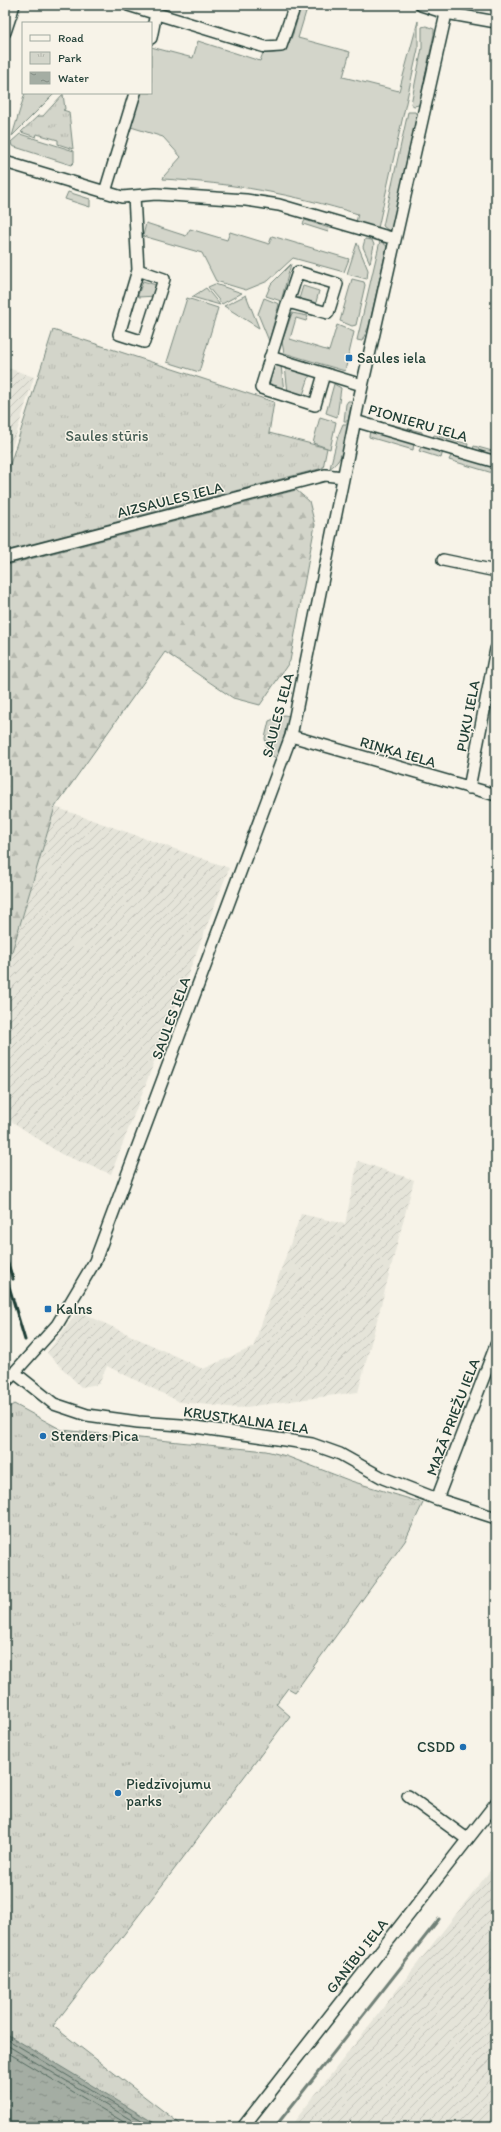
<svg xmlns="http://www.w3.org/2000/svg" width="501" height="2132" font-family="Itim,sans-serif">
  <style>
    .industrial { fill: url(#industrial-furrows) }
    .grass { fill: #d3d5ca; stroke: #79897f }
    .forest { fill: url(#forest-firs); stroke: #79897f }
    .park { fill: url(#park-tufts); stroke: #79897f }
    .water { fill: url(#water-ripples); stroke: #6f8077 }
    .lines { fill: none; stroke-linecap: round; stroke-linejoin: round }
    .shore { stroke: #546a60; stroke-width: 1 }
    .stream { stroke: #6f8077; stroke-width: 3 }
    .minor-casing { stroke: #1f3d34; stroke-width: 14 }
    .minor { stroke: #f7f3e8; stroke-width: 11 }
    .rail { stroke: #1f3d34; stroke-width: 3 }
    .poi-dot { fill: #1f6fb2; stroke: #f7f3e8; stroke-width: 1.5 }
    .labels { text-anchor: middle; stroke-width: 3; stroke-linejoin: round; paint-order: stroke }
    .poi-label { font-size: 15px; fill: #1f3d34; stroke: #f7f3e8; text-anchor: start }
    .street-label { font-size: 15px; fill: #1f3d34; stroke: #f7f3e8 }
    .park-label { font-size: 15px; fill: #435b52; stroke: #f7f3e8 }
  </style>
  <defs>
    <pattern id="industrial-furrows" width="10" height="10" patternUnits="userSpaceOnUse"><rect width="10" height="10" fill="#e5e4d9"/><path d="M-1 1l2-2M0 10L10 0M9 11l2-2" fill="none" stroke="#c4c4bb"/></pattern>
    <pattern id="forest-firs" width="22" height="20" patternUnits="userSpaceOnUse"><rect width="22" height="20" fill="#d3d5ca"/><path d="M5 1l3.5 6h-7zM16 11l3.5 6h-7z" fill="#b5b8ae"/></pattern>
    <pattern id="park-tufts" width="24" height="20" patternUnits="userSpaceOnUse"><rect width="24" height="20" fill="#d3d5ca"/><path d="M3 7l-1-3M5 7V3M7 7l1-3M15 17l-1-3M17 17v-4M19 17l1-3" fill="none" stroke="#b5b8ae"/></pattern>
    <pattern id="water-ripples" width="26" height="14" patternUnits="userSpaceOnUse"><rect width="26" height="14" fill="#a4ada3"/><path d="M2 4q2-2 4 0t4 0M15 11q2-2 4 0t4 0" fill="none" stroke="#858e86"/></pattern>
  </defs>
  <rect width="100%" height="100%" fill="#f7f3e8"/>
  <filter id="ink" filterUnits="userSpaceOnUse"><feTurbulence type="fractalNoise" baseFrequency=".025" numOctaves="2"/><feDisplacementMap in="SourceGraphic" scale="8" xChannelSelector="R" yChannelSelector="G"/><feConvolveMatrix kernelMatrix="1 2 1 2 8 2 1 2 1" color-interpolation-filters="sRGB"/></filter>
  <g filter="url(#ink)">
    <path class="industrial" d="M 5,367 L 34,377 L 5,470 Z
      M 55,807 L 229,868 L 111,1174 L 61,1154 L 5,1117 L 5,975 Z
      M 358,1161 L 414,1180 L 358,1392 L 238,1408 L 180,1402 L 107,1366 L 99,1384 L 81,1387 L 47,1353 L 78,1311 L 203,1369 L 253,1347 L 301,1214 L 345,1224 Z
      M 496,1863 L 496,2127 L 290,2127 Z"/>
    <path class="grass" d="M 301,5 L 308,5 L 298,38 L 350,52 L 343,77 L 399,91 L 418,21 L 418,49 L 378,228 L 356,222 L 358,214 C 292,194 232,183 163,179 L 164,176 L 181,157 L 163,137 L 131,127 L 141,93 L 151,93 L 151,47 L 193,58 L 198,41 L 260,61 L 263,53 C 270,53 278,54 284,49 C 294,40 297,17 301,5 Z
      M 426,26 L 434,29 L 434,34 L 419,105 L 414,106 L 411,104 L 422,48 L 422,27 Z
      M 25,93 L 55,93 L 12,136 Z
      M 408,112 L 415,112 L 417,115 L 392,229 L 389,231 L 383,226 Z
      M 20,134 L 74,151 L 74,162 L 71,165 L 12,146 L 11,142 Z
      M 68,192 L 90,199 L 90,207 L 65,199 Z
      M 305,220 L 329,228 L 328,232 L 303,224 Z
      M 146,223 L 186,236 L 190,229 L 227,240 L 230,232 L 269,244 L 272,236 L 349,259 L 344,272 L 293,258 L 268,281 L 246,290 L 216,281 L 202,253 L 143,236 Z
      M 365,239 L 372,240 L 374,245 L 370,263 L 363,247 Z
      M 380,241 L 387,246 L 369,326 L 362,341 L 357,340 Z
      M 357,243 L 368,270 L 367,279 L 347,274 Z
      M 291,264 L 281,301 L 266,296 L 271,284 Z
      M 352,279 L 364,282 L 365,285 L 356,325 L 352,326 L 340,321 Z
      M 143,281 L 159,286 L 156,296 L 139,297 L 138,295 Z
      M 215,284 L 242,293 L 222,304 L 208,287 Z
      M 303,286 L 319,291 L 315,306 L 298,302 Z
      M 206,288 L 220,305 L 192,297 Z
      M 246,295 L 259,328 L 224,306 Z
      M 187,298 L 218,308 L 199,372 L 167,362 Z
      M 264,298 L 279,304 L 269,341 L 258,314 Z
      M 292,313 L 308,316 L 306,321 L 296,318 L 290,339 L 329,351 L 337,325 L 354,332 L 345,371 L 284,353 L 282,342 Z
      M 273,363 L 281,365 L 284,392 L 267,385 Z
      M 285,366 L 310,374 L 302,398 L 288,393 Z
      M 334,384 L 341,388 L 337,417 L 326,413 Z
      M 348,401 L 352,401 L 348,421 L 344,421 L 346,404 Z
      M 320,417 L 336,422 L 330,449 L 313,443 Z
      M 377,421 L 422,432 L 422,434 Z
      M 343,424 L 348,424 C 345,438 345,460 330,468 L 338,436 Z
      M 370,430 L 414,442 L 413,450 L 369,437 Z
      M 434,435 L 468,444 L 467,448 L 433,438 Z
      M 422,445 L 443,451 L 441,458 L 419,451 Z
      M 474,446 L 496,452 L 496,456 L 473,449 Z
      M 452,454 L 496,466 L 496,474 L 449,460 Z
      M 284,715 L 290,716 L 277,759 L 267,752 L 265,738 L 269,721 Z"/>
    <path class="forest" d="M 296,490 L 309,501 L 315,525 L 290,661 L 260,705 L 233,698 L 165,652 L 55,807 L 5,975 L 5,564 L 7,565 Z"/>
    <path class="park" d="M 63,94 L 65,109 L 63,110 L 69,112 L 73,149 L 58,144 L 58,140 L 37,134 L 36,137 L 21,132 L 38,116 L 43,116 Z
      M 53,330 L 274,402 L 269,433 L 327,448 L 323,468 L 5,551 L 5,480 Z
      M 14,1404 L 62,1430 L 266,1451 L 286,1456 L 351,1481 L 423,1503 L 405,1541 L 295,1692 L 288,1688 L 276,1704 L 290,1716 L 173,1871 L 53,2026 L 184,2127 L 5,2127 L 5,1410 Z"/>
    <path class="water" d="M 5,2033 L 161,2127 L 5,2127 Z"/>
    <g class="lines">
      <path class="shore" d="M 5,2038 L 153,2127
        M 5,2044 L 143,2127
        M 5,2051 L 132,2127"/>
      <path class="stream" d="M 275,2127 L 439,1919"/>
      <defs>
        <path id="minor" d="M 128,5 L 265,47 L 281,46 L 295,5
          M 421,5 L 446,13 L 496,22
          M 5,32 L 14,5
          M 151,38 L 156,13
          M 5,162 L 122,197 L 156,194 L 246,200 L 279,205 L 395,239
          M 105,192 L 135,93
          M 134,196 L 138,270 L 119,334 L 144,342 L 164,279 L 138,270
          M 288,302 L 328,313 L 337,284 L 298,272 L 288,302 L 287,304 L 261,388 L 315,405 L 324,374
          M 270,357 L 362,385
          M 355,421 L 496,462
          M 5,558 L 325,475 L 343,477
          M 443,560 L 496,571
          M 291,736 L 496,795
          M 469,788 L 496,649
          M 15,1373 L 54,1404 L 87,1415 L 138,1422 L 181,1425 L 312,1444 L 340,1454 L 383,1478 L 437,1499 L 496,1518
          M 5,1383 L 57,1325 L 95,1261 L 291,736 L 359,400 L 448,5
          M 437,1499 L 496,1345
          M 408,1796 L 467,1839
          M 243,2127 L 496,1803"/>
      </defs>
      <use href="#minor" class="minor-casing"/>
      <use href="#minor" class="minor"/>
      <path class="rail" d="M 5,1255 L 13,1279
        M 5,1273 L 25,1340"/>
    </g>
  </g>
  <g class="poi-dot">
    <rect x="345" y="354" width="8" height="8" rx="2"/>
    <rect x="44" y="1305" width="8" height="8" rx="2"/>
    <circle cx="43" cy="1436" r="4"/>
    <circle cx="463" cy="1747" r="4"/>
    <circle cx="118" cy="1793" r="4"/>
  </g>
  <g class="labels">
    <g class="poi-label">
      <text x="357" y="363">Saules iela</text>
      <text x="56" y="1314">Kalns</text>
      <text x="51" y="1441">Stenders Pica</text>
      <text x="455" y="1752" text-anchor="end">CSDD</text>
      <text x="126" y="1789">Piedzīvojumu<tspan x="126" dy="17">parks</tspan></text>
    </g>
    <g class="street-label">
      <text transform="translate(418 423) rotate(16)" y="5">PIONIERU IELA</text>
      <text transform="translate(170 500) rotate(-14)" y="5">AIZSAULES IELA</text>
      <text transform="translate(278 715) rotate(-75)" y="5">SAULES IELA</text>
      <text transform="translate(468 716) rotate(-79)" y="5">PUĶU IELA</text>
      <text transform="translate(398 752) rotate(16)" y="5">RIŅĶA IELA</text>
      <text transform="translate(171 1018) rotate(-70)" y="5">SAULES IELA</text>
      <text transform="translate(453 1417) rotate(-69)" y="5">MAZĀ PRIEŽU IELA</text>
      <text transform="translate(246 1420) rotate(8)" y="5">KRUSTKALNA IELA</text>
      <text transform="translate(357 1956) rotate(-52)" y="5">GANĪBU IELA</text>
    </g>
    <g class="park-label">
      <text x="107" y="441">Saules stūris</text>
    </g>
  </g>
  <rect width="501" height="2132" fill="none" stroke="#f7f3e8" stroke-width="20"/>
  <rect x="10" y="10" width="481" height="2112" fill="none" stroke="#1f3d34" stroke-width="1.5" filter="url(#ink)"/>
  <rect x="22" y="22" width="130" height="72" fill="#f7f3e8" stroke="#a1aaa0"/>
  <rect x="30" y="35" width="20" height="6" fill="#f7f3e8" stroke="#a1aaa0"/>
  <text x="58" y="42" font-size="12" fill="#1f3d34">Road</text>
  <rect x="30" y="52" width="20" height="12" fill="url(#park-tufts)" stroke="#a1aaa0"/>
  <text x="58" y="62" font-size="12" fill="#1f3d34">Park</text>
  <rect x="30" y="72" width="20" height="12" fill="url(#water-ripples)" stroke="#a1aaa0"/>
  <text x="58" y="82" font-size="12" fill="#1f3d34">Water</text>
</svg>
